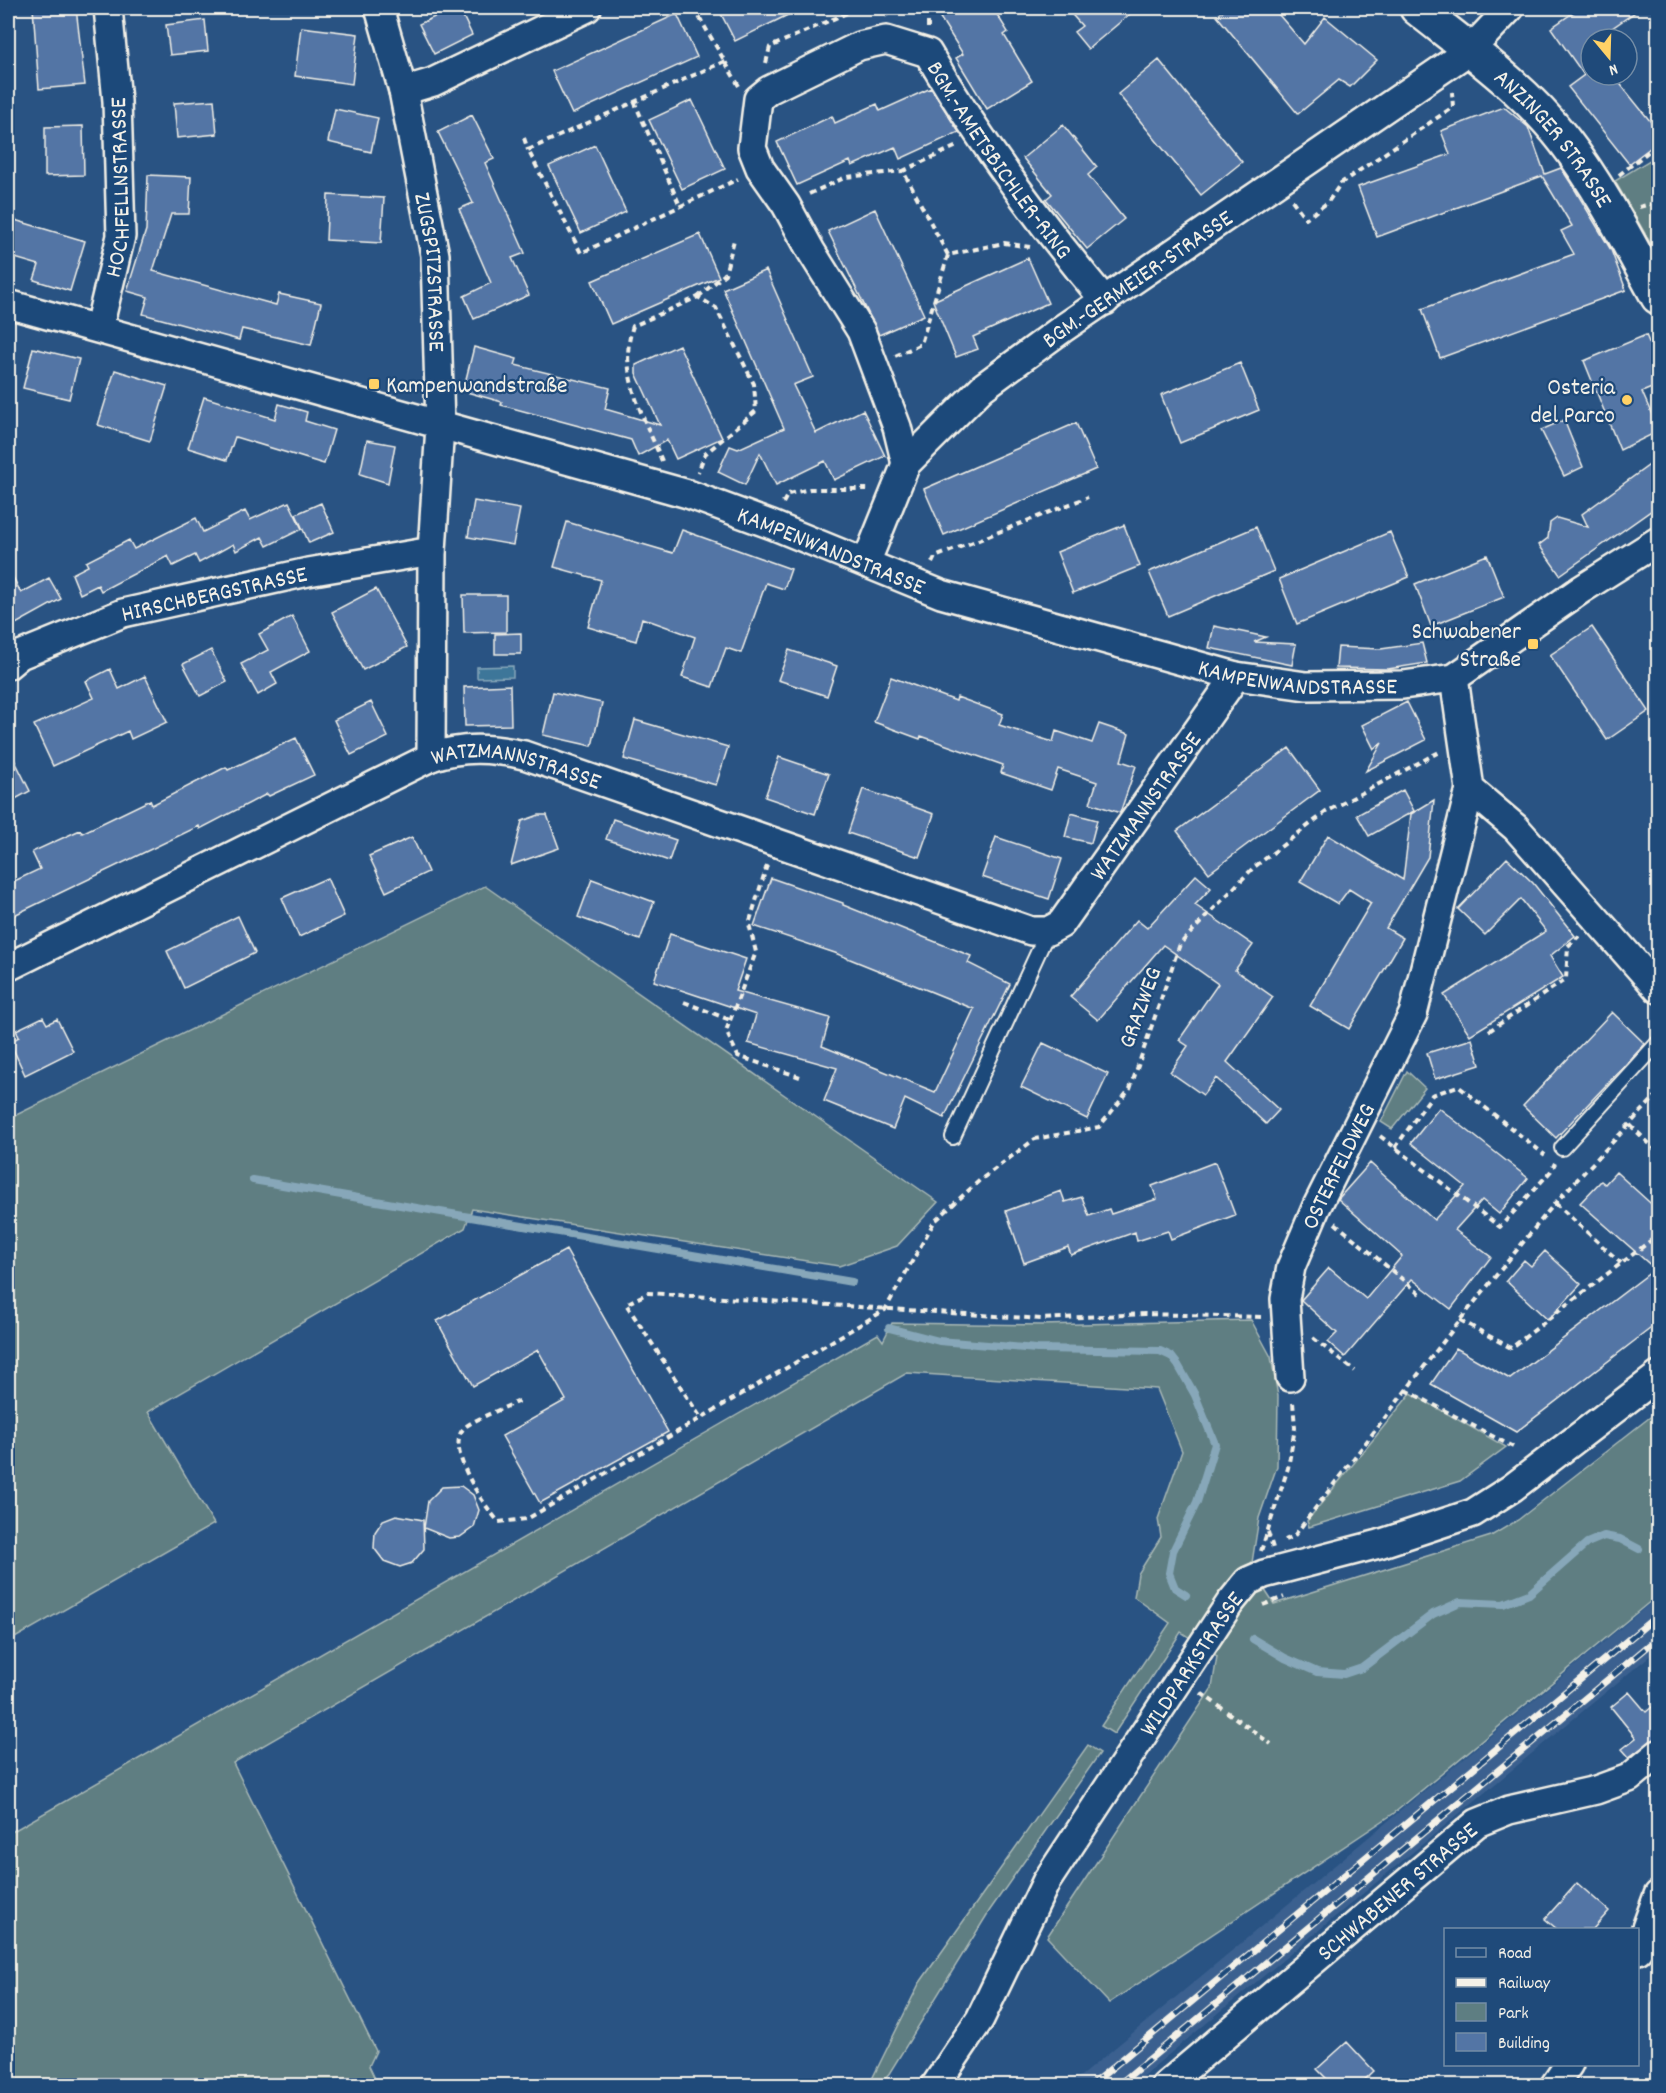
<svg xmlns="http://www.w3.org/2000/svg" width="1666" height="2093" font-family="Dekko,sans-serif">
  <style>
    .built { fill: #3a608f }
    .green { fill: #5e7e82; stroke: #a9b8b5; stroke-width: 1.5 }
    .water { fill: #3e7699; stroke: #87a7b9; stroke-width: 1.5 }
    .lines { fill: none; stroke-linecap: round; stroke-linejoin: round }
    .stream { stroke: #87a7b9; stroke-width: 8 }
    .building { fill: #5375a5; stroke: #f4f1e8; stroke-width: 1.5 }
    .service-casing { stroke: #f4f1e8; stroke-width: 18 }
    .minor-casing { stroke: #f4f1e8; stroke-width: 32 }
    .tertiary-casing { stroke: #f4f1e8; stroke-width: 38 }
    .path { stroke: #f4f1e8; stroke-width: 4; stroke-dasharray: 6 4.5; stroke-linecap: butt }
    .service { stroke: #1f4a7a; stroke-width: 14 }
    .minor { stroke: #1f4a7a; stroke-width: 27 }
    .tertiary { stroke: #1f4a7a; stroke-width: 33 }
    .rail-casing { stroke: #f4f1e8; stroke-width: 7 }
    .rail { stroke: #1f4a7a; stroke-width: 4.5; stroke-dasharray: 14; stroke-linecap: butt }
    .poi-dot { fill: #ffd166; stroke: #1f4a7a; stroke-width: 2 }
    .labels { text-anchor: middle; stroke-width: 4.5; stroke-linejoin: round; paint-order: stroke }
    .street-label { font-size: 24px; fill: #f4f1e8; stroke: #1f4a7a }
    .poi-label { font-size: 24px; fill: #f4f1e8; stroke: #1f4a7a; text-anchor: end }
  </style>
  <rect width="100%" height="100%" fill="#295383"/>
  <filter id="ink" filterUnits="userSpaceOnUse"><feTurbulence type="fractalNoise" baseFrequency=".0167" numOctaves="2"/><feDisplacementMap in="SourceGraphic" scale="12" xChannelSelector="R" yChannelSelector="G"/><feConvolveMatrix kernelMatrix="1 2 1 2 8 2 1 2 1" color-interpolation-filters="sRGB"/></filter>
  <g filter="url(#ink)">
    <path class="built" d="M 1658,1597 L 1658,1649 L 1132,2085 L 1070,2085 Z"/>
    <path class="green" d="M 1658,155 L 1658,256 L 1615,181 Z
      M 485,886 L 938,1202 L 897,1246 L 839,1266 L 472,1209 L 465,1228 L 148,1412 L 214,1524 L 8,1642 L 8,1119 Z
      M 1407,1071 L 1425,1088 L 1392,1129 L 1381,1122 Z
      M 1251,1320 L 1271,1357 L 1278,1396 L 1277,1466 L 1259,1518 L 1251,1569 L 1274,1604 L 1491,1536 L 1518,1520 L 1658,1411 L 1658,1595 L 1393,1814 L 1109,2003 L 1047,1937 L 1212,1688 L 1217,1656 L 1181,1632 L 1114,1734 L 1101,1726 L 1170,1623 L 1134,1597 L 1138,1574 L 1161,1537 L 1158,1519 L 1182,1451 L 1157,1389 L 907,1373 L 233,1763 L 376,2051 L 369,2066 L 378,2085 L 8,2085 L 8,1834 L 878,1334 L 883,1341 L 892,1323 L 1041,1325 Z
      M 1411,1393 L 1506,1447 L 1460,1481 L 1309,1527 L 1307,1521 Z
      M 1088,1745 L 1100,1753 L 990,1910 L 882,2085 L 866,2085 L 871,2081 L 919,1984 Z"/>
    <path class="water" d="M 513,666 L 513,677 L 477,678 L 477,667 Z"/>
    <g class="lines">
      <path class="stream" d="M 253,1180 L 852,1282
        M 889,1328 L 939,1341 L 1037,1349 L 1160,1351 L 1171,1356 L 1178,1365 L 1195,1395 L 1215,1444 L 1197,1502 L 1173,1551 L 1169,1573 L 1175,1588 L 1186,1595
        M 1253,1639 L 1285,1658 L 1317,1672 L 1344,1674 L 1362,1668 L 1433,1614 L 1460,1602 L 1503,1604 L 1529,1594 L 1587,1543 L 1604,1536 L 1620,1539 L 1639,1549"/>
    </g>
    <path class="building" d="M 33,8 L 76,8 L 85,85 L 39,89 Z
      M 454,8 L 459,8 L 472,35 L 434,54 L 419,24 Z
      M 718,8 L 802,8 L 735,41 Z
      M 934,8 L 993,8 L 1008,32 L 1004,35 L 1032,81 L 987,109 L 956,58 L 963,54 Z
      M 1066,8 L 1137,8 L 1088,49 L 1074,32 L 1082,26 Z
      M 1227,8 L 1273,8 L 1304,44 L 1325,17 L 1377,60 L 1350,87 L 1339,80 L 1298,114 L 1217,16 Z
      M 1580,8 L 1641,8 L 1596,39 L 1591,39 L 1591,75 L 1613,75 L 1659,132 L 1659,141 L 1629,164 L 1568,87 L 1584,75 L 1551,28 Z
      M 677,14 L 697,57 L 572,114 L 552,71 Z
      M 205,20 L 208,51 L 170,55 L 166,25 Z
      M 301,27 L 358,34 L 352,84 L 295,76 Z
      M 1159,60 L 1242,162 L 1201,195 L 1118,94 Z
      M 931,88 L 959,132 L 900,159 L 895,147 L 852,166 L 850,161 L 797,185 L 777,142 L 832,116 L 835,123 L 877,104 L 880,111 Z
      M 214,100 L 217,134 L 177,138 L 174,103 Z
      M 692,100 L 725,169 L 682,189 L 649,120 Z
      M 1504,107 L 1528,127 L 1545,174 L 1561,168 L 1574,188 L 1611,250 L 1626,290 L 1440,358 L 1422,309 L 1574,254 L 1561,231 L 1572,226 L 1542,176 L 1377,237 L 1358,187 L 1450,154 L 1441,131 Z
      M 335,109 L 378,118 L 371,152 L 328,142 Z
      M 472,115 L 494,159 L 485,163 L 525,253 L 512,258 L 529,295 L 474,319 L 464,296 L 491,283 L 459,209 L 473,203 L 438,132 Z
      M 1063,125 L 1097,167 L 1088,175 L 1124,219 L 1087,249 L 1046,199 L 1052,194 L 1023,158 Z
      M 83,126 L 84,175 L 45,176 L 45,127 Z
      M 595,145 L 626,212 L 581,233 L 549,166 Z
      M 148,175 L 191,177 L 189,214 L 171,214 L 153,271 L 276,305 L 279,294 L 321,303 L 311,345 L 242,329 L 239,340 L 143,314 L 148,297 L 127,291 L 146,230 Z
      M 328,195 L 384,198 L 381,243 L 326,240 Z
      M 875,209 L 924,315 L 879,335 L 828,231 Z
      M 8,218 L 85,241 L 70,291 L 34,280 L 39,265 L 8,256 Z
      M 700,234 L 719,277 L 611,324 L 592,281 Z
      M 1028,258 L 1048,303 L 973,337 L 978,349 L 956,357 L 933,301 Z
      M 766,270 L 813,377 L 793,385 L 816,433 L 863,410 L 885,456 L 834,480 L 825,461 L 776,485 L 760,453 L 745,485 L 718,472 L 730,446 L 738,449 L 784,428 L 723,289 Z
      M 1646,335 L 1659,366 L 1659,385 L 1642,392 L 1659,431 L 1620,450 L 1584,361 Z
      M 679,345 L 722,438 L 676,459 L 667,440 L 638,456 L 631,440 L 501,405 L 502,402 L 463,391 L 474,347 L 517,359 L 515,365 L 610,388 L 605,409 L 660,425 L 636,373 L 636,365 Z
      M 33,348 L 79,359 L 69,399 L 23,388 Z
      M 1240,363 L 1259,410 L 1180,443 L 1161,395 Z
      M 115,370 L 167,386 L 150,441 L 98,425 Z
      M 204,397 L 275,419 L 279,404 L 307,412 L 305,421 L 334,430 L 324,464 L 235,437 L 227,460 L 188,448 Z
      M 1564,420 L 1583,467 L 1564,476 L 1541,430 Z
      M 1076,423 L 1096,469 L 944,535 L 924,489 Z
      M 367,440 L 395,445 L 388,483 L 360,474 Z
      M 1659,458 L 1659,505 L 1560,575 L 1539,545 L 1548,538 L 1550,523 L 1557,518 L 1588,527 L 1582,514 Z
      M 474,501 L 520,509 L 513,545 L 468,537 Z
      M 289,502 L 302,529 L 267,546 L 262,537 L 236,551 L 233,544 L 199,563 L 195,555 L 173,566 L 168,556 L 101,591 L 98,585 L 80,594 L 72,574 L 88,566 L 86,562 L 129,540 L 134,549 L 196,518 L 203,532 L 245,511 L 250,520 Z
      M 321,503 L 334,532 L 309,543 L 296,514 Z
      M 567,522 L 673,553 L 682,530 L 791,569 L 784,589 L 766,583 L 741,653 L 726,648 L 712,687 L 682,677 L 695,637 L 642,618 L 636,641 L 588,627 L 601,580 L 554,567 Z
      M 1124,525 L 1140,566 L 1073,593 L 1057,552 Z
      M 1256,527 L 1274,571 L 1168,616 L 1149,572 Z
      M 1390,532 L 1409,577 L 1297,624 L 1279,579 Z
      M 1487,555 L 1504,597 L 1431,626 L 1415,584 Z
      M 8,567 L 21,593 L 49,578 L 61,599 L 14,625 L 8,613 Z
      M 376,589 L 407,647 L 363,670 L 332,612 Z
      M 463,595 L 506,595 L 506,632 L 464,633 Z
      M 292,616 L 310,651 L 271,672 L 277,684 L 258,695 L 241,664 L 268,650 L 259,634 Z
      M 1214,626 L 1266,637 L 1254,642 L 1296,644 L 1292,665 L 1209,648 Z
      M 1592,627 L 1649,711 L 1607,740 L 1550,655 Z
      M 521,633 L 521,654 L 495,654 L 495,634 Z
      M 1422,643 L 1427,663 L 1388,669 L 1336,668 L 1338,647 L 1381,649 Z
      M 211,650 L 227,682 L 200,696 L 183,664 Z
      M 789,650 L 837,666 L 827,696 L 778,680 Z
      M 110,669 L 119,689 L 145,676 L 167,722 L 131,739 L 128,731 L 53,766 L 34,725 L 94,698 L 86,681 Z
      M 891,677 L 956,701 L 957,697 L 1003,714 L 999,725 L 1053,742 L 1056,731 L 1092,743 L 1099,724 L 1129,734 L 1121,761 L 1136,766 L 1120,813 L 1090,803 L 1097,782 L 1058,769 L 1051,790 L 1001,773 L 1003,765 L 921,736 L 920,739 L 874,722 Z
      M 510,685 L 511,725 L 465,726 L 464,687 Z
      M 553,692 L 602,703 L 592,746 L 543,735 Z
      M 371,702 L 388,737 L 351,755 L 334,720 Z
      M 1407,702 L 1426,740 L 1366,771 L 1382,743 L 1374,749 L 1362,725 Z
      M 635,720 L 728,747 L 716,785 L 624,759 Z
      M 296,738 L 314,775 L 269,796 L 267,794 L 200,829 L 199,826 L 8,918 L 8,884 L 40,869 L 32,852 L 80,830 L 82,833 L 150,800 L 152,805 L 226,767 L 228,770 Z
      M 8,747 L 30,791 L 8,803 Z
      M 1289,748 L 1320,790 L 1209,873 L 1177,831 Z
      M 779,757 L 829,774 L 815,814 L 765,797 Z
      M 863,789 L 934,814 L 919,857 L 848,833 Z
      M 1403,790 L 1414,811 L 1369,836 L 1357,815 Z
      M 1434,800 L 1428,857 L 1386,928 L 1403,938 L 1349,1029 L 1310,1006 L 1371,903 L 1349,889 L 1338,904 L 1300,882 L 1328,835 L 1403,880 L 1411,814 Z
      M 1071,813 L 1097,820 L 1091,843 L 1065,837 Z
      M 539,815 L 547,815 L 559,848 L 511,865 L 522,821 Z
      M 613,819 L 676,840 L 669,861 L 606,839 Z
      M 412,837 L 428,872 L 386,892 L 369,856 Z
      M 996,837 L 1062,859 L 1049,899 L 982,877 Z
      M 1507,858 L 1533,883 L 1575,936 L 1550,956 L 1563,977 L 1470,1035 L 1444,995 L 1546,931 L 1521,899 L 1485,935 L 1458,909 Z
      M 1196,875 L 1211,888 L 1195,905 L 1253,945 L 1235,970 L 1273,997 L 1227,1062 L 1279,1110 L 1266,1124 L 1216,1078 L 1203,1095 L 1170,1072 L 1188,1046 L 1179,1040 L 1218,984 L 1163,945 L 1098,1020 L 1070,997 L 1137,920 L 1147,928 Z
      M 327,878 L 344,916 L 299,937 L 282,898 Z
      M 771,878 L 843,903 L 843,905 L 971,956 L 968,963 L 1010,984 L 944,1118 L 905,1099 L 893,1129 L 824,1101 L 837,1068 L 748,1043 L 756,1015 L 654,981 L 670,934 L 746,959 L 735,991 L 830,1018 L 822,1046 L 935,1092 L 974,1009 L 835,953 L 754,926 Z
      M 592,879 L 654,902 L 640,940 L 578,917 Z
      M 238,916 L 255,953 L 184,988 L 167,951 Z
      M 1612,1012 L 1645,1044 L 1556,1138 L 1523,1106 Z
      M 43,1017 L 47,1024 L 57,1019 L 73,1051 L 25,1075 L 10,1042 L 19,1037 L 16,1030 Z
      M 1472,1039 L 1480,1065 L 1435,1079 L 1427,1053 Z
      M 1043,1043 L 1108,1074 L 1087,1119 L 1021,1087 Z
      M 1439,1108 L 1528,1178 L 1499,1214 L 1482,1200 L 1455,1230 L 1491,1257 L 1451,1309 L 1412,1279 L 1345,1357 L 1328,1342 L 1337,1333 L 1301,1300 L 1329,1268 L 1366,1299 L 1402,1256 L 1338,1199 L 1370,1163 L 1434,1220 L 1465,1186 L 1411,1143 Z
      M 1215,1162 L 1235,1215 L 1171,1239 L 1168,1231 L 1137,1241 L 1135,1232 L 1071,1255 L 1068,1247 L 1024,1263 L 1006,1211 L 1061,1191 L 1065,1202 L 1082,1197 L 1089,1216 L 1109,1209 L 1111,1214 L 1157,1199 L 1152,1186 Z
      M 1616,1172 L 1659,1211 L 1659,1322 L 1516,1432 L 1431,1384 L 1456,1348 L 1510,1379 L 1655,1269 L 1580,1203 L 1601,1181 L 1605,1184 Z
      M 566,1250 L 668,1432 L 540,1503 L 502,1436 L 566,1400 L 538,1350 L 473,1386 L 437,1321 Z
      M 1545,1251 L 1581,1284 L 1548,1320 L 1506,1281 L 1524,1260 L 1531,1266 Z
      M 461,1486 L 473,1495 L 479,1510 L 474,1527 L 460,1537 L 449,1538 L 424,1528 L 428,1501 L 442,1487 Z
      M 396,1515 L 423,1520 L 424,1549 L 412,1563 L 400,1567 L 384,1561 L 374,1548 L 375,1532 L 383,1520 Z
      M 1629,1692 L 1646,1712 L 1659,1701 L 1659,1736 L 1629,1757 L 1622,1749 L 1636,1738 L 1611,1707 Z
      M 1577,1883 L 1609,1911 L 1593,1929 L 1557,1929 L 1545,1919 Z
      M 1347,2042 L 1374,2071 L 1359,2085 L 1333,2085 L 1317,2069 Z"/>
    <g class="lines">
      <defs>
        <path id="service" d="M 953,1137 L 1048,931
          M 1562,1148 L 1658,1043"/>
        <g id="minor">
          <path id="s1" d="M 379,8 L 403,91 L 435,255 L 440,426 L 432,551 L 431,757"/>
          <path d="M 403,91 L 433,82 L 587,8"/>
          <path id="s2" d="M 8,304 L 688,494 L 772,525 L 941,594 L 1236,676 L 1306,686 L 1403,685 L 1454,678 L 1582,589 L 1658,541"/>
          <path id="s3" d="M 99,327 L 121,236 L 117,101 L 108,8"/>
          <path id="s4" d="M 906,464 L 897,427 L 861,331 L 811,251 L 786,205 L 760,168 L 752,148 L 758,99 L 769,90 L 859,46 L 886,40 L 928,53 C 979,141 1040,223 1105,301"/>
          <path id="s5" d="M 866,563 L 906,464 L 983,387 L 1062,329 L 1470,50 L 1510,8"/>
          <path id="s6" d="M 8,665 L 20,655 L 123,613 L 308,572 L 432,551"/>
          <path d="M 1454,678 L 1470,789 L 1516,828 L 1658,989"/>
          <path id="s7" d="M 8,967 L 431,757 C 462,746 492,748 524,755 L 1031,931 L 1048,931 L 1061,924 L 1236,676"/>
          <path id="s8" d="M 1290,1377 L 1285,1299 L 1291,1267 L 1316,1208 L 1413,1014 L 1470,789"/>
          <path d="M 1638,1950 L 1658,1895"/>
          <path id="s9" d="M 935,2086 L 980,2019 L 1046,1882 L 1230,1603 L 1248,1581 L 1264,1574 L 1379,1544 L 1473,1513 L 1512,1488 L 1658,1376"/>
          <path id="s10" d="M 1165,2086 L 1477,1823 L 1509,1810 L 1596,1790 L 1629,1778 L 1658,1754"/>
          <path d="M 1554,2086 L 1569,2064"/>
        </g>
        <g id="tertiary">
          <path id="s11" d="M 1417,8 C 1467,48 1524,88 1564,140 C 1601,188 1629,244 1658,297"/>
        </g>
      </defs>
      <use href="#service" class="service-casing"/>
      <use href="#minor" class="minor-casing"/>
      <use href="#tertiary" class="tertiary-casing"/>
      <path class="path" d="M 694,8 L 739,86
        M 881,8 L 887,17
        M 928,28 L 928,8
        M 725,61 L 528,150 L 581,253 L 738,179
        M 766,63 L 770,47 L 858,8
        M 634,101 L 681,208
        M 524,138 L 528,150
        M 1619,175 L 1658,144
        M 809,194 L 846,177 L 903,171
        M 1292,200 L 1306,219 L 1328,202 L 1341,183 L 1453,107 L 1452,92
        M 1639,207 L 1658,202
        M 948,255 L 903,171 L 957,146
        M 698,297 L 725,274 L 734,240
        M 895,356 L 921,344 L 948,255 L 1004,243 L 1030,247
        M 662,461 C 644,417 617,373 633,326 L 698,297 L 716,308 L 754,384 L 756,411 L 705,454 L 698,472
        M 783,503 L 788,494 L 810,489 L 869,489
        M 932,563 L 935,557 L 1088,497
        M 767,865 L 749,924 L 756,952 L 726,1031 L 738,1056 L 800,1077
        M 684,1002 L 730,1020
        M 1489,1031 L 1566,979 L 1568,946 L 1579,936
        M 1630,1125 L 1658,1152
        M 1380,1136 L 1500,1227 L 1551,1171 L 1555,1163
        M 1395,1148 L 1432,1095 L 1458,1086 L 1545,1155
        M 1555,1203 L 1621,1263
        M 1335,1223 L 1420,1294
        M 1261,1317 L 1145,1314 L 1042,1319 L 648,1293 L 626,1304 L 701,1418 L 885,1310 L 934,1222 L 980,1180 L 1035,1139 L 1099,1127 L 1130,1089 L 1180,944 L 1253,868 L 1326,812 L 1439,752
        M 1460,1320 L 1511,1348 L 1658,1235
        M 1313,1338 L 1355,1371
        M 1406,1390 L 1513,1447
        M 519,1401 C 507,1407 472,1420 464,1428 C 444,1448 484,1506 499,1522 L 527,1519 L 701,1418
        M 1268,1532 L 1273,1548
        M 1285,1540 L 1294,1536 L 1460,1320 L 1555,1203 L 1658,1094
        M 1261,1551 L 1288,1468 L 1295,1428 L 1293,1402
        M 1263,1605 L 1284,1597
        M 1201,1693 L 1271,1744"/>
      <use href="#service" class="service"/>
      <use href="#minor" class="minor"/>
      <use href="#tertiary" class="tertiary"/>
      <defs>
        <path id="rail" d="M 1090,2086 L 1658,1615
          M 1117,2086 L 1658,1638"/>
      </defs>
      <use href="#rail" class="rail-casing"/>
      <use href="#rail" class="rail"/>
    </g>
  </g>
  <g class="poi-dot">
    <rect x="368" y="378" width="12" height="12" rx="3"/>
    <circle cx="1627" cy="400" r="6"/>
    <rect x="1527" y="638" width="12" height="12" rx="3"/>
  </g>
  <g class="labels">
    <g class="street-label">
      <text dy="8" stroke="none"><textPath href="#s11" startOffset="190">ANZINGER STRASSE</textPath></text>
      <text dy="8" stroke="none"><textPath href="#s4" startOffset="718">BGM.-AMETSBICHLER-RING</textPath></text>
      <text dy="8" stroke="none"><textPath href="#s3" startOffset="142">HOCHFELLNSTRASSE</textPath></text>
      <text dy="8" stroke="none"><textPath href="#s1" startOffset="270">ZUGSPITZSTRASSE</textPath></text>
      <text dy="8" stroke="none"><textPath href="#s5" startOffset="404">BGM.-GERMEIER-STRASSE</textPath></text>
      <text dy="8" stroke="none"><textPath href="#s2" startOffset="860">KAMPENWANDSTRASSE</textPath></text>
      <text dy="8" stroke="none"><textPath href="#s6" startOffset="220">HIRSCHBERGSTRASSE</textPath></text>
      <text dy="8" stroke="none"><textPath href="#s2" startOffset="1346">KAMPENWANDSTRASSE</textPath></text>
      <text dy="8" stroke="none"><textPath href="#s7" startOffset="560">WATZMANNSTRASSE</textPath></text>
      <text dy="8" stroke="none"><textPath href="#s7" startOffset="1280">WATZMANNSTRASSE</textPath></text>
      <text transform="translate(1139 1007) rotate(-70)" y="8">GRAZWEG</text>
      <text dy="8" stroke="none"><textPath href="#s8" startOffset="222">OSTERFELDWEG</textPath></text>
      <text dy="8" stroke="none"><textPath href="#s9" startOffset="495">WILDPARKSTRASSE</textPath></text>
      <text dy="8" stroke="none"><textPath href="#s10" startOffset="303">SCHWABENER STRASSE</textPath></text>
    </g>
    <g class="poi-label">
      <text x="386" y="392" text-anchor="start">Kampenwandstraße</text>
      <text x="1615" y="394">Osteria<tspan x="1615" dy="28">del Parco</tspan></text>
      <text x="1521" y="638">Schwabener<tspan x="1521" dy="28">Straße</tspan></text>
    </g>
  </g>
  <rect width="1666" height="2093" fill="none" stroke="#1f4a7a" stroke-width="30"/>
  <rect x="15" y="15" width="1636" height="2063" fill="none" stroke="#f4f1e8" stroke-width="2" filter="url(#ink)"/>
  <rect x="1444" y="1928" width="195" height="138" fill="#1f4a7a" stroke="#748da6" stroke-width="1.5"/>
  <rect x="1456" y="1948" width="30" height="9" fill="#1f4a7a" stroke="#748da6" stroke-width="1.5"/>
  <text x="1498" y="1958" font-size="18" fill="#f4f1e8">Road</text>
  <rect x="1456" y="1978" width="30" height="9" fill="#f4f1e8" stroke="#748da6" stroke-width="1.5"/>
  <text x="1498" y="1988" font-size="18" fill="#f4f1e8">Railway</text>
  <rect x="1456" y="2003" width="30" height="18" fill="#5e7e82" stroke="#748da6" stroke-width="1.5"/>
  <text x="1498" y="2018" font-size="18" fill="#f4f1e8">Park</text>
  <rect x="1456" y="2033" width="30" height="18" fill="#5375a5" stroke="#748da6" stroke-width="1.5"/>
  <text x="1498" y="2048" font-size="18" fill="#f4f1e8">Building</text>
  <g transform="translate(1609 57) rotate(161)"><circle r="28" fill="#1f4a7a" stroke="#748da6" stroke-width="1.5"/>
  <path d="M0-4.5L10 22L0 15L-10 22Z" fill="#ffd166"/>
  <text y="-9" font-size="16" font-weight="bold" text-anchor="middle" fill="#f4f1e8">N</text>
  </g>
</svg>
